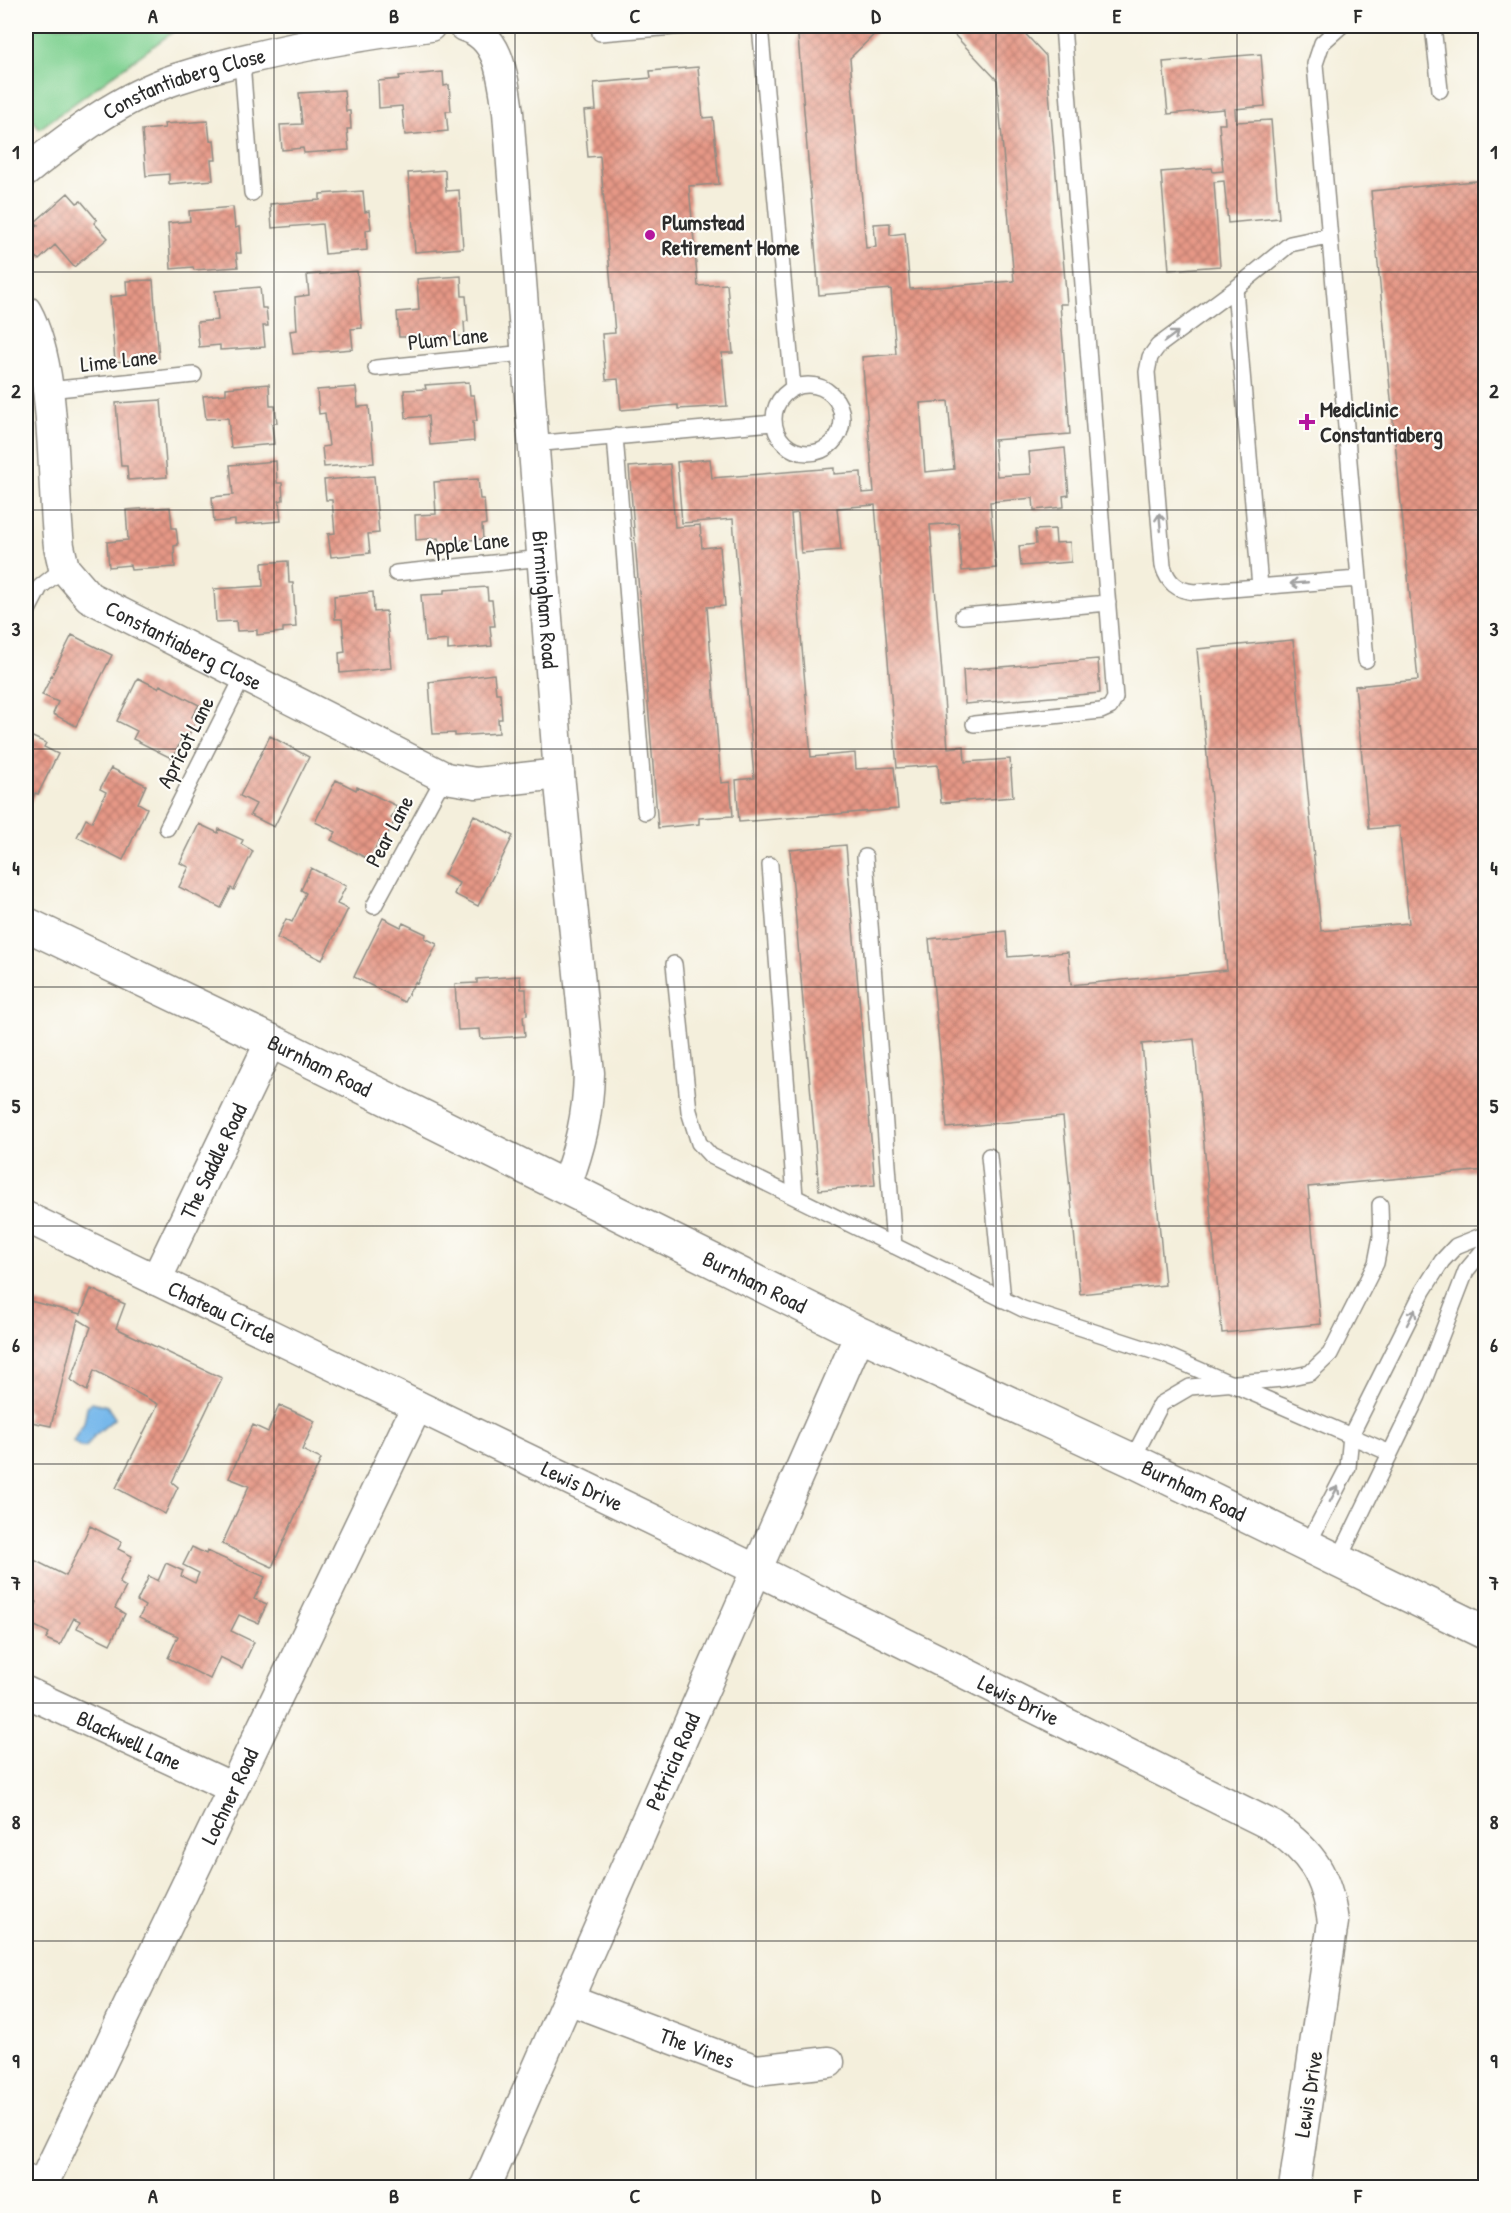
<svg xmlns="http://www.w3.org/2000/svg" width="1511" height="2213" font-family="'Patrick Hand',sans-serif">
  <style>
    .pitch { fill: #83d394; stroke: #577f60; stroke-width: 1.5 }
    .water { fill: #76b8eb; stroke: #50728b; stroke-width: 1.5 }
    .building { fill: url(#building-cross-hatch); fill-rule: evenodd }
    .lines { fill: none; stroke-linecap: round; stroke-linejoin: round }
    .lane-casing { stroke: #908d84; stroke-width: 18 }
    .street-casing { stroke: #908d84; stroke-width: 33 }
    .secondary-casing { stroke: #908d84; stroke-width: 36 }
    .lane { stroke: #fff; stroke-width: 15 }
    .street { stroke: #fff; stroke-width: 30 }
    .secondary { stroke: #fff; stroke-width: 33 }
    .oneway { stroke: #a0a0a0 }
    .grid { fill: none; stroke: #2b2b2b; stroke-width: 1.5; stroke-opacity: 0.55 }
    .poi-dot { fill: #b5179e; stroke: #fdfcf7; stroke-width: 2 }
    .labels { text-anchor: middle; stroke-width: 4.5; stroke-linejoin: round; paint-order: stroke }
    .street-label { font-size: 22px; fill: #2b2b2b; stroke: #fdfcf7 }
    .poi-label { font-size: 22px; font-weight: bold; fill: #2b2b2b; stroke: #fdfcf7; text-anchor: start }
    .neatline { fill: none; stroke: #2b2b2b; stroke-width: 2 }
    .grid-label { font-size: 20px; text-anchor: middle; font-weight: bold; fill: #2b2b2b }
  </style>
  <defs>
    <pattern id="building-cross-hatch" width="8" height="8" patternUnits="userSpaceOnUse" patternTransform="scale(1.5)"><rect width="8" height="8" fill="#e69886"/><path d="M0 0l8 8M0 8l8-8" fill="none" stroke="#bb7c6e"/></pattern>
  </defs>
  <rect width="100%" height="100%" fill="#fdfcf7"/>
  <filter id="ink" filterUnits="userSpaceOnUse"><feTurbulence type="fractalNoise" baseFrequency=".0167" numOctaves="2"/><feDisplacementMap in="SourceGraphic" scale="12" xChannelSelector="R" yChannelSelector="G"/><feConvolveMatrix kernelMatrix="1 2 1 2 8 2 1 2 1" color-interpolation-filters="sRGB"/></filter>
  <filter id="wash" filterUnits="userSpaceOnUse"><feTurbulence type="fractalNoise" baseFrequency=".008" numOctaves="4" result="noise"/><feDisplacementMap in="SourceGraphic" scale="24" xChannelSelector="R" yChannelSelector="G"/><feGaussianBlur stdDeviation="1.35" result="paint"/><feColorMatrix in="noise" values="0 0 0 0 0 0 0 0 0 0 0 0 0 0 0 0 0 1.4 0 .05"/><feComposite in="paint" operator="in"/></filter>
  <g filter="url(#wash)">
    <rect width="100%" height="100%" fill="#f4efdc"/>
    <path class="pitch" d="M 26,26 L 181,26 L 39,129 L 26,110 Z"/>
    <path class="water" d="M 92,1402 L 107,1406 L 115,1418 L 94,1436 L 86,1447 L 80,1447 L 73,1441 L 84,1423 L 87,1407 Z"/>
    <g id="blocks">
      <path class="building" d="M 810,26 L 883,26 L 850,58 L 866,248 L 876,247 L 874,224 L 890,223 L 890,235 L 905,233 L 910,289 L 1014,281 L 997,80 L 946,26 L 1018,26 L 1046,56 L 1067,304 L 1060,304 L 1070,434 L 994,440 L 997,476 L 1031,474 L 1029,452 L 1065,448 L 1069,495 L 1063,496 L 1064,507 L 1034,510 L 1033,498 L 990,502 L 996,568 L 962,571 L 958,523 L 930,525 L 948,748 L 964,746 L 965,762 L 1010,759 L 1013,797 L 941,803 L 938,765 L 897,768 L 875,505 L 837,508 L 841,550 L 801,553 L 798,513 L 791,514 L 811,757 L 855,753 L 856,769 L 894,767 L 898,809 L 739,822 L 736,780 L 754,778 L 733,519 L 682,523 L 677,462 L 710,459 L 712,478 L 834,468 L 834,474 L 861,472 L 862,493 L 874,492 L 862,357 L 896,354 L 891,289 L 819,295 L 798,37 ZM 948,401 L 954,469 L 925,472 L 920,403 Z
        M 1261,54 L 1265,106 L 1235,109 L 1236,122 L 1271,120 L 1279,218 L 1228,223 L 1224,181 L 1214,182 L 1220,266 L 1169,270 L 1161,172 L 1212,168 L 1213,172 L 1223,171 L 1219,124 L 1225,124 L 1224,109 L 1168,114 L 1163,62 Z
        M 698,67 L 703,118 L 713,117 L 719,184 L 689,186 L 698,286 L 727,284 L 733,353 L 722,353 L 727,406 L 678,409 L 678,405 L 621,410 L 618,379 L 606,380 L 602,334 L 615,333 L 600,156 L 588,157 L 584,111 L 596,110 L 594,83 L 651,78 L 650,71 Z
        M 443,72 L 444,86 L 449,85 L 451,111 L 446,111 L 448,131 L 405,135 L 402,106 L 379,108 L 378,81 L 400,79 L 399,76 Z
        M 344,90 L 346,111 L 350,111 L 351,129 L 347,129 L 349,150 L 304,153 L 303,148 L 282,150 L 280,125 L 302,124 L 299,93 Z
        M 208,121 L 210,141 L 214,140 L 216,160 L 211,160 L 213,180 L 169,184 L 169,174 L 146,176 L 142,130 L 165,128 L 164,124 Z
        M 445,170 L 446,191 L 459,190 L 463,248 L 415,252 L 408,173 Z
        M 1486,180 L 1486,1170 L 1308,1187 L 1321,1324 L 1222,1333 L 1194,1039 L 1142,1044 L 1165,1285 L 1080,1294 L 1063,1117 L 947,1128 L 929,939 L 1006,931 L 1008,957 L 1068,952 L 1071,985 L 1227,970 L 1197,649 L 1293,640 L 1321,931 L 1409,923 L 1399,826 L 1369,829 L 1355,686 L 1418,680 L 1371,191 Z
        M 363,191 L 365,212 L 369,211 L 371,229 L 366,230 L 367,250 L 325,254 L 322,224 L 272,228 L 270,204 L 320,200 L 320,194 Z
        M 68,193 L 77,203 L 81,201 L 97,220 L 94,223 L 108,238 L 74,267 L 55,245 L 39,260 L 26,245 L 26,235 L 38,225 L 35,222 Z
        M 233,207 L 235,228 L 239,227 L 241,253 L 236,253 L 238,267 L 194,270 L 193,267 L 171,269 L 168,223 L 190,221 L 189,211 Z
        M 357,271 L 362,328 L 351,329 L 353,349 L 293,354 L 290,331 L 297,330 L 295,297 L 309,295 L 307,275 Z
        M 461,276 L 462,296 L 466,296 L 468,321 L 464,322 L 465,336 L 399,337 L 397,312 L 419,310 L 417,279 Z
        M 153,280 L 159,358 L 115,362 L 110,297 L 127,295 L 126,281 Z
        M 260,287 L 262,308 L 266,308 L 268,326 L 263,326 L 265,347 L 220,350 L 220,345 L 199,347 L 197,322 L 218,320 L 215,291 Z
        M 469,382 L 470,395 L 474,395 L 477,421 L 473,421 L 474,441 L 430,445 L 428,416 L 406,418 L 404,390 L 426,389 L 425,385 Z
        M 269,384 L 270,406 L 275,406 L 277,423 L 272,424 L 274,444 L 231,448 L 228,418 L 206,419 L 203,396 L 226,394 L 226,388 Z
        M 356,387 L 358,407 L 369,406 L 374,463 L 324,467 L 322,447 L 329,446 L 325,413 L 319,414 L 317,390 Z
        M 161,400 L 167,477 L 128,480 L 127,466 L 121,466 L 116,403 Z
        M 276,461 L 277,483 L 282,483 L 283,500 L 279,501 L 281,521 L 235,525 L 235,520 L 214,522 L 212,497 L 233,495 L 230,465 Z
        M 670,464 L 675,527 L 700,525 L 702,548 L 720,546 L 725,606 L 707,607 L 721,783 L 730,782 L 733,816 L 699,818 L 699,824 L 658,828 L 629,467 Z
        M 374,476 L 379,533 L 368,534 L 370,553 L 331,557 L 328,534 L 335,533 L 332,500 L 326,500 L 324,480 Z
        M 478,479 L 480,499 L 484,499 L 486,524 L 482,525 L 483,539 L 439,542 L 438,538 L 416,540 L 415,515 L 436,514 L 434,482 Z
        M 170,507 L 172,528 L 176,528 L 178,545 L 174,546 L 175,567 L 131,570 L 130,565 L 109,567 L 107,542 L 128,540 L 126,510 Z
        M 1055,529 L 1056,543 L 1070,542 L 1071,562 L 1021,566 L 1019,546 L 1036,544 L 1035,530 Z
        M 288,561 L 289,583 L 293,583 L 296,627 L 283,628 L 283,632 L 257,635 L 257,630 L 237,631 L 236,621 L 216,622 L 214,589 L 263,586 L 262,563 Z
        M 487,587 L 488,600 L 492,600 L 495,626 L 490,626 L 492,646 L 448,650 L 448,640 L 425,642 L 421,595 L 444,594 L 444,590 Z
        M 373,592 L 374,612 L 386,611 L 391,668 L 340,673 L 339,653 L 345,652 L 342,619 L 335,619 L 334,596 Z
        M 72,635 L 112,655 L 76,726 L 53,714 L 58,702 L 42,695 Z
        M 1098,659 L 1100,693 L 965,704 L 963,670 Z
        M 494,674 L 496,693 L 500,693 L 502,719 L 498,719 L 499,733 L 455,736 L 455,733 L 433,734 L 429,682 Z
        M 138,678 L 158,688 L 160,685 L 199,705 L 192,717 L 197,719 L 185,742 L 181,740 L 173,759 L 133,739 L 137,731 L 117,721 Z
        M 26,734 L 46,743 L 44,747 L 58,754 L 38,794 L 35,793 L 26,813 Z
        M 270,736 L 309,757 L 274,827 L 250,815 L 256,804 L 240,796 Z
        M 111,768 L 146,785 L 138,803 L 147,808 L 123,860 L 77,837 L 86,819 L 92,822 L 106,792 L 100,789 Z
        M 336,780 L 356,790 L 357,787 L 397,806 L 391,818 L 395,820 L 383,843 L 379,841 L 370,860 L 331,840 L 336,832 L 315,822 Z
        M 474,815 L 513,836 L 478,906 L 454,894 L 459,883 L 444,875 Z
        M 199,824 L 218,833 L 219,829 L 243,840 L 241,844 L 253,851 L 234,890 L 231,888 L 221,908 L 179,887 L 189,867 L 180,863 Z
        M 846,845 L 875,1185 L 819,1190 L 790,850 Z
        M 311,868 L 346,886 L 337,904 L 348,909 L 322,960 L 277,938 L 286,919 L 292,922 L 306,893 L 301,890 Z
        M 383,918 L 401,927 L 403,923 L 426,934 L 425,938 L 437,944 L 417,984 L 415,982 L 404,1002 L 354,977 Z
        M 520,976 L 521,989 L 526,989 L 527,1015 L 523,1016 L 525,1036 L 481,1039 L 480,1029 L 458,1030 L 455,984 L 477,983 L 477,979 Z
        M 91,1289 L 125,1304 L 116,1328 L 222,1378 L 172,1482 L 178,1487 L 165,1514 L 116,1488 L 158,1404 L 94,1370 L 87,1391 L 71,1380 L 91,1327 L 78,1319 L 51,1426 L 26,1421 L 29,1412 L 26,1412 L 26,1300 L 81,1314 Z
        M 279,1405 L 315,1421 L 302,1450 L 321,1459 L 272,1567 L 222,1544 L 249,1486 L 229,1478 L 253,1425 L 268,1432 Z
        M 90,1526 L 122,1542 L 118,1549 L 132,1556 L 119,1583 L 126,1587 L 115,1608 L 125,1614 L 110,1644 L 77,1628 L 80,1621 L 74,1618 L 60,1645 L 46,1639 L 49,1633 L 27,1622 L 37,1602 L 26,1596 L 26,1567 L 30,1558 L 66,1576 Z
        M 192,1547 L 206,1554 L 207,1551 L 265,1577 L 254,1599 L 267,1604 L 258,1623 L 239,1615 L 231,1631 L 254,1642 L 242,1668 L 220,1657 L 210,1679 L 168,1658 L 178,1636 L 139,1618 L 145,1606 L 137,1601 L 149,1576 L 158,1581 L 166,1563 L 183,1571 L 181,1576 L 195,1583 L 199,1573 L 183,1565 Z"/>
    </g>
  </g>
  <g filter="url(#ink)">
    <use href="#blocks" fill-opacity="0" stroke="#908d84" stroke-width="1.5"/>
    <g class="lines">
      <defs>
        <path id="lane" d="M 760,26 L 793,388
          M 1341,26 L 1322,43 L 1315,64 L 1366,660
          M 1433,26 L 1440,90
          M 600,33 L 686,26
          M 242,62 L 252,193
          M 1328,236 L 1290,244 L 1235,289 L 1158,346 L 1150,357 L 1147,372 L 1163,566 C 1168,583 1177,590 1194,592 L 1358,579
          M 1235,289 L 1260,587
          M 376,368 L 524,353
          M774 419a34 34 0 1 1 68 0a34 34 0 1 1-68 0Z
          M 48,390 L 194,375
          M 615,436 L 645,812
          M 532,444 L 773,423
          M 396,573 L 543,558
          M 26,614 L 40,587 L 64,568
          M 963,616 L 1108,603
          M 974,724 L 1101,711 L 1110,707 L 1115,698 L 1063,26
          M 167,828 L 243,677
          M 865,857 L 894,1246
          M 770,865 L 795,1197
          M 374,906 L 437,790 L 446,778
          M 674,964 L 689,1111 L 699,1143 L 711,1156 L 1023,1309 L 1165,1355 L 1390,1453
          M 989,1156 L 1003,1300
          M 1132,1460 L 1161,1404 L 1190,1387 L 1282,1379 L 1310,1373 L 1330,1354 L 1376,1263 L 1381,1237 L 1380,1205
          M 1307,1546 L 1348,1467 L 1351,1435 L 1423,1291 L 1442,1261 L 1456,1246 L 1486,1234
          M 1338,1561 L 1418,1396 L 1466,1271 L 1486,1247"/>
        <g id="street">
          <path id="s1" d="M 464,26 C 501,36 503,80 508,112 L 559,774 L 589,1073 C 588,1117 580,1147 565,1188"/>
          <path id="s2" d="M 26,171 C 71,135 121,97 176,79 C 258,52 345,37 430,26"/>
          <path id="s3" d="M 26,311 C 58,369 51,478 59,546 L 64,568 L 89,597 L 446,778 L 476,783 L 559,774"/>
          <path id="s4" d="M 26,1217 L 757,1570 L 1273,1826 C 1312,1852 1327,1876 1333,1922 L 1294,2188"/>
          <path id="s5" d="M 156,1280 L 271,1041"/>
          <path id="s6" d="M 26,1692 L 233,1788"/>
          <path id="s7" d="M 568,1999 L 756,2070 L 829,2062"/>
          <path id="s8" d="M 26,2180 L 41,2188 L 417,1406"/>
          <path id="s9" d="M 485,2188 L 860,1334"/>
        </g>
        <g id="secondary">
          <path id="s10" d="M 26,924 L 271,1041 L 860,1334 L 1132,1460 L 1486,1633"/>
        </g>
      </defs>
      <use href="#lane" class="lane-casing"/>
      <use href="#street" class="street-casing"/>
      <use href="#secondary" class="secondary-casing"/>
      <use href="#lane" class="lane"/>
      <use href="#street" class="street"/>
      <use href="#secondary" class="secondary"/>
    </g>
    <defs><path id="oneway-shaft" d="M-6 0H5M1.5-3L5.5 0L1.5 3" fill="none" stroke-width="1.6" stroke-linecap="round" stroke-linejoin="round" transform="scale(1.5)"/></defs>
    <g class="oneway">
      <use href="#oneway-shaft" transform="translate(1171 337) rotate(-37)"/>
      <use href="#oneway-shaft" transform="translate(1160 522) rotate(-95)"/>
      <use href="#oneway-shaft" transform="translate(1299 583) rotate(175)"/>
      <use href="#oneway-shaft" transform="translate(1411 1317) rotate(-63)"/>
      <use href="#oneway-shaft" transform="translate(1334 1494) rotate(-62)"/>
    </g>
  </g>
  <path class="grid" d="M 274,26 L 274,2188M 515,26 L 515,2188M 756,26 L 756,2188M 996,26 L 996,2188M 1237,26 L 1237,2188M 26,272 L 1486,272M 26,510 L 1486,510M 26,749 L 1486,749M 26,987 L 1486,987M 26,1226 L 1486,1226M 26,1464 L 1486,1464M 26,1703 L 1486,1703M 26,1941 L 1486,1941"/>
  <g class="poi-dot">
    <circle cx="650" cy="235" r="6"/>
    <path d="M1304 413h6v6h6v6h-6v6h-6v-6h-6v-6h6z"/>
  </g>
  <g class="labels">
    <g class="street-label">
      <text dy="8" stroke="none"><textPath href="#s2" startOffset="183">Constantiaberg Close</textPath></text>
      <text transform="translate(448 338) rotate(-6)" y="8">Plum Lane</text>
      <text transform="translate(119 360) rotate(-6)" y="8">Lime Lane</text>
      <text transform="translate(467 543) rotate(-6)" y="8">Apple Lane</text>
      <text dy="8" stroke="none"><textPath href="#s1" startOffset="592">Birmingham Road</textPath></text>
      <text dy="8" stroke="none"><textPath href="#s3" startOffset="406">Constantiaberg Close</textPath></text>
      <text transform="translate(185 742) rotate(-63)" y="8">Apricot Lane</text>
      <text transform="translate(389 831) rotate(-62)" y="8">Pear Lane</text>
      <text dy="8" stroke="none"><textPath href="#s10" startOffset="326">Burnham Road</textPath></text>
      <text dy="8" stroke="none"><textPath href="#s5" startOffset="132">The Saddle Road</textPath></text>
      <text dy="8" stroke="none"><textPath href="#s10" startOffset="812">Burnham Road</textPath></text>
      <text dy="8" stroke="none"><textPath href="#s4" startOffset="218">Chateau Circle</textPath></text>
      <text dy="8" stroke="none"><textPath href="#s4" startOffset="618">Lewis Drive</textPath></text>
      <text dy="8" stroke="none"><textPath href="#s10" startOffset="1298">Burnham Road</textPath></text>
      <text dy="8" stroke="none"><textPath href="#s4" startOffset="1104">Lewis Drive</textPath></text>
      <text dy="8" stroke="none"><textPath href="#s6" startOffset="114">Blackwell Lane</textPath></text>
      <text dy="8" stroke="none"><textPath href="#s9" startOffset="466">Petricia Road</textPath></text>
      <text dy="8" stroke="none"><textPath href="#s8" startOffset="452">Lochner Road</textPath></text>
      <text dy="8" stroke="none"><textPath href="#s7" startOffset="138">The Vines</textPath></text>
      <text transform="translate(1308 2094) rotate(-81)" y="8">Lewis Drive</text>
    </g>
    <g class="poi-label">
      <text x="662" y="230">Plumstead<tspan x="662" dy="25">Retirement Home</tspan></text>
      <text x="1320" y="417">Mediclinic<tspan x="1320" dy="25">Constantiaberg</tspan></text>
    </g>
  </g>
  <rect width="1511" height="2213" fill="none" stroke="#fdfcf7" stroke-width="66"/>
  <rect x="33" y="33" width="1445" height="2147" class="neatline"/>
  <g class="grid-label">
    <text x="153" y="23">A</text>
    <text x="394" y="23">B</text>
    <text x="635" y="23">C</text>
    <text x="876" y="23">D</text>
    <text x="1117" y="23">E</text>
    <text x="1358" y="23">F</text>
    <text x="16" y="159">1</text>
    <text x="1494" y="159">1</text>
    <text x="16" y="398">2</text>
    <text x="1494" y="398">2</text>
    <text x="16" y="636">3</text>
    <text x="1494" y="636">3</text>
    <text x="16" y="875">4</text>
    <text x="1494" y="875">4</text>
    <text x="16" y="1113">5</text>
    <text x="1494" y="1113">5</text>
    <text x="16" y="1352">6</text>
    <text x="1494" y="1352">6</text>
    <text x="16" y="1590">7</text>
    <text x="1494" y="1590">7</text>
    <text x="16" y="1829">8</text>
    <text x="1494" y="1829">8</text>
    <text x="16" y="2068">9</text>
    <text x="1494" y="2068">9</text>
    <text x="153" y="2203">A</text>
    <text x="394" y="2203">B</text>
    <text x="635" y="2203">C</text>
    <text x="876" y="2203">D</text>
    <text x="1117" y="2203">E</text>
    <text x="1358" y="2203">F</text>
  </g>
</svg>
